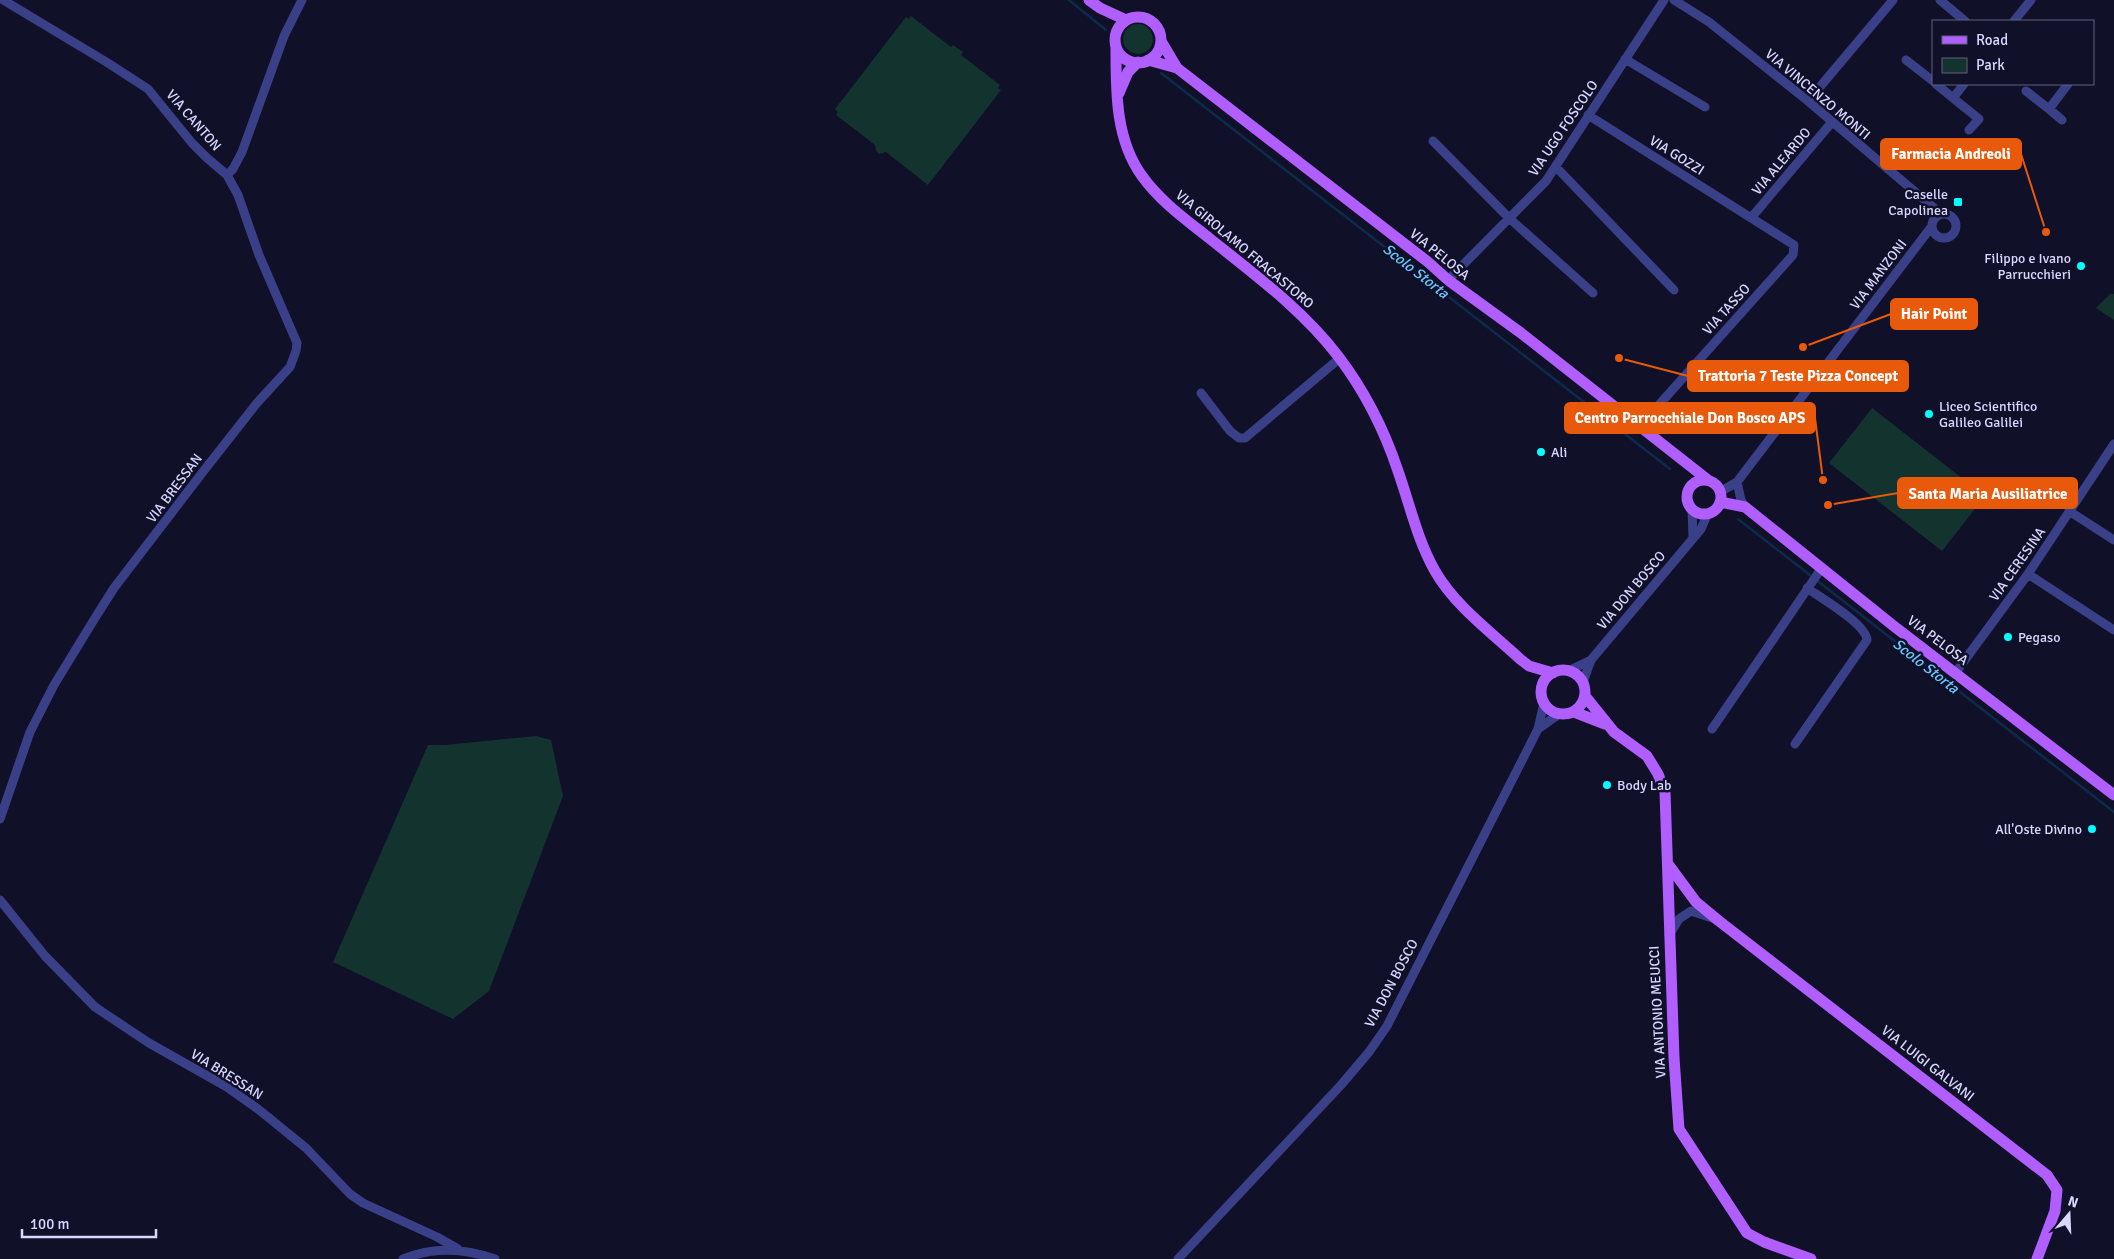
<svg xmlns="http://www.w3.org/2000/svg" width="2114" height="1259" font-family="Signika,sans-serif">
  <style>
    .green { fill: #12332e }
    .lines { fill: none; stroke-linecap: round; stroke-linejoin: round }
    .stream { stroke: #0c2a4b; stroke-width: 2.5 }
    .minor { stroke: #3a4088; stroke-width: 9 }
    .major { stroke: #b15eff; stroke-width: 11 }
    .poi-dot { fill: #03fffd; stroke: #111029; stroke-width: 2 }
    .labels { text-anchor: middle; stroke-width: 5; stroke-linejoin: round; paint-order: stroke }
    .street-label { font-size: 14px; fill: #d7d7ff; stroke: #111029 }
    .poi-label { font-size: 14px; fill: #d7d7ff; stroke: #111029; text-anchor: start }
    .water-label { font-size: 15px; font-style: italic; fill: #65c9ff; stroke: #111029 }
    .leader { fill: none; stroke: #e8590c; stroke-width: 2 }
    .callout-dot { fill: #e8590c; stroke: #111029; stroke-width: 2 }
    .callout { fill: #e8590c; stroke: #e8590c; stroke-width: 2 }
    .callout-label { font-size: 15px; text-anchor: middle; font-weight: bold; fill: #fff }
  </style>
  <rect width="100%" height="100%" fill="#111029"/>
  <path class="green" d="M 911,16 L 951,47 L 953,45 L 963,52 L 961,55 L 1000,85 L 998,88 L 1001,90 L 928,185 L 886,152 L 879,154 L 876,151 L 875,145 L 836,115 L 838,112 L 835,109 L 906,17 L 909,19 Z
    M1123 39a15 15 0 1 1 30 0a15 15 0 1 1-30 0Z
    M 2110,294 L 2114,294 L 2114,320 L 2096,308 Z
    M 1872,408 L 1985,496 L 1942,551 L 1829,463 Z
    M 536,736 L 551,740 L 563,796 L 489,991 L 453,1019 L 333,962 L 428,745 L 445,745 Z"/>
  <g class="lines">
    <path class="stream" d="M 1069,0 L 1106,30
      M 1161,73 L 1670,469
      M 1738,519 L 2114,812"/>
    <path class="minor" d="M 1674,0 L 1709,22 L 1808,101 L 1941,214
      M 1940,0 L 1965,21
      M 2014,21 L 2031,0
      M 1625,59 L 1705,107
      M 1906,60 L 1933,81
      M 1936,84 L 1953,98
      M 1964,84 L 1953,98 L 1979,119 L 1969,130
      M 2026,91 L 2049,109 L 2068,84
      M 1808,101 L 1893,0
      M 2049,109 L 2062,120
      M 1588,115 L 1794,245 L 1793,255 L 1640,426
      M 1433,141 L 1509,218 L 1593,293
      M 1556,167 L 1674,290
      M 227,175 L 233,169 L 242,152 L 284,36 L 302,0
      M1932 226a12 12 0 1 1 24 0a12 12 0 1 1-24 0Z
      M 1751,218 L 1832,122
      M 1448,280 L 1546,181 L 1664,0
      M 1201,393 L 1230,431 L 1239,438 L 1245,438 L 1340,358
      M 1737,482 L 1741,500 L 1745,507
      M 1720,492 L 1737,482 L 1932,226
      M 1692,509 L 1693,537
      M 2069,511 L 2114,540
      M 2028,574 L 2114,630
      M 1568,671 L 1591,660
      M 1956,672 L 2028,574 L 2114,444
      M 1583,682 L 1591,660 L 1701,529 L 1708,513
      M 1538,729 L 1559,714
      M 1712,729 L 1821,569
      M 1795,744 L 1867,640 C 1866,624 1821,598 1807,588
      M 0,819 L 30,732 L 54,685 L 95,618 L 114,588 L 202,473 L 257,403 L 290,367 L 296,351 L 297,343 L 259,255 L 238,195 L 227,175 L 207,158 L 192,143 L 148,89 L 108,63 L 3,0
      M 0,900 L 45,956 L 95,1007 L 149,1043 L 227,1087 L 258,1109 L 306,1148 L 350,1194 L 363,1203 L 437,1237 L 458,1249
      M 1669,935 L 1679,919 L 1691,911 L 1712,918
      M 403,1259 C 434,1246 464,1248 495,1259
      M 1178,1259 L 1341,1085 L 1369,1052 L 1387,1026 L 1538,729 L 1544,703"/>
    <path class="major" d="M 1089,0 L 1100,8 L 1126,20
      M1115 40a23 23 0 1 1 46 0a23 23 0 1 1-46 0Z
      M 1161,41 L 1177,68 L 1428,262 L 1448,280 L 1521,333 L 1708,480
      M 1116,47 C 1116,90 1115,139 1142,176 C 1160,201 1185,219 1209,238 C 1254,274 1303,310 1338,356 C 1364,390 1385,432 1398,471 C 1410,505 1417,539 1435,571 C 1455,606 1491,632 1520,659 L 1529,666 L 1553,673
      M 1148,60 L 1177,68
      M 1119,93 L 1128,72 L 1138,62
      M1687 497a17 17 0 1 1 34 0a17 17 0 1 1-34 0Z
      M 1720,502 L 1745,507 L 1895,627 L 2114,795
      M1541 692a22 22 0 1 1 44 0a22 22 0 1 1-44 0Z
      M 1585,696 L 1614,732 L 1647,756 L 1658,774 L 1665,792 L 1674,1058 L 1679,1129 L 1747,1233 L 1764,1242 L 1811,1259
      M 1574,712 L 1605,724
      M 1668,864 L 1696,902 L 1719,921 L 2047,1175 L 2057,1190 L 2055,1211 L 2037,1259"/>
  </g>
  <g class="poi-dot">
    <rect x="1953" y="197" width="10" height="10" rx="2.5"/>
    <circle cx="2081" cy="266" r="5"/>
    <circle cx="1929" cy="414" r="5"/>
    <circle cx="1541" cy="452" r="5"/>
    <circle cx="2008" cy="637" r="5"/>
    <circle cx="1607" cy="785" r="5"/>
    <circle cx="2092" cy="829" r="5"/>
  </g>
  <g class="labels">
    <g class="street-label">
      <text transform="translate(1818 94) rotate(40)" y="5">VIA VINCENZO MONTI</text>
      <text transform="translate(194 120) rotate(49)" y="5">VIA CANTON</text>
      <text transform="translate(1563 128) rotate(-56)" y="5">VIA UGO FOSCOLO</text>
      <text transform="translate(1677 155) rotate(32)" y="5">VIA GOZZI</text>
      <text transform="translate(1781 161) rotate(-50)" y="5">VIA ALEARDO</text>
      <text transform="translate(1245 249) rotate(40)" y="5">VIA GIROLAMO FRACASTORO</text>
      <text transform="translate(1440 254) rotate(39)" y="5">VIA PELOSA</text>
      <text transform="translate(1878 274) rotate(-53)" y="5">VIA MANZONI</text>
      <text transform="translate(1726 309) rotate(-48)" y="5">VIA TASSO</text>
      <text transform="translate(174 488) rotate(-53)" y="5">VIA BRESSAN</text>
      <text transform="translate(2017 564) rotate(-55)" y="5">VIA CERESINA</text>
      <text transform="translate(1631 590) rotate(-50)" y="5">VIA DON BOSCO</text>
      <text transform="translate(1938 640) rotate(37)" y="5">VIA PELOSA</text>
      <text transform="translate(1391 983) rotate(-62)" y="5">VIA DON BOSCO</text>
      <text transform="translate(1657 1012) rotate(-93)" y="5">VIA ANTONIO MEUCCI</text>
      <text transform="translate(1928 1063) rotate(38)" y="5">VIA LUIGI GALVANI</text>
      <text transform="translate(227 1074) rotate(32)" y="5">VIA BRESSAN</text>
    </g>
    <g class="poi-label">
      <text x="1948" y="199" text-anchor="end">Caselle<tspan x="1948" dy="16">Capolinea</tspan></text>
      <text x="2071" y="263" text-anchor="end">Filippo e Ivano<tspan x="2071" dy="16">Parrucchieri</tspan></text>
      <text x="1939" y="411">Liceo Scientifico<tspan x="1939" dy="16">Galileo Galilei</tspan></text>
      <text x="1551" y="457">Ali</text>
      <text x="2018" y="642">Pegaso</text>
      <text x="1617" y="790">Body Lab</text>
      <text x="2082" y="834" text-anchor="end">All'Oste Divino</text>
    </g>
    <g class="water-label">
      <text transform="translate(1416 271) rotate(38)" y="5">Scolo Storta</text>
      <text transform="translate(1926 666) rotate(38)" y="5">Scolo Storta</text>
    </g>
  </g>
  <path class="leader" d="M2046 232L2021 154M1803 347L1891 314M1619 358L1688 376M1823 480L1815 418M1828 505L1898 493"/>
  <g class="callout-dot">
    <circle cx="2046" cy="232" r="5"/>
    <circle cx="1803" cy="347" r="5"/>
    <circle cx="1619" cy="358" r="5"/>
    <circle cx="1823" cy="480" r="5"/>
    <circle cx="1828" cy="505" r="5"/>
  </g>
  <g class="callout">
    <rect x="1881" y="139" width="140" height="30" rx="5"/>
    <rect x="1891" y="299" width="86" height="30" rx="5"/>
    <rect x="1688" y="361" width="220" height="30" rx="5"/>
    <rect x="1565" y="403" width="250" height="30" rx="5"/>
    <rect x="1898" y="478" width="179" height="30" rx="5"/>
  </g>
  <g class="callout-label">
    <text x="1951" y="159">Farmacia Andreoli</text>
    <text x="1934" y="319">Hair Point</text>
    <text x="1798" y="381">Trattoria 7 Teste Pizza Concept</text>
    <text x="1690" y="423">Centro Parrocchiale Don Bosco APS</text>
    <text x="1988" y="499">Santa Maria Ausiliatrice</text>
  </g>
  <rect x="1932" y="20" width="162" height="65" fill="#111029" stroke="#60607f"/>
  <rect x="1942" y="36" width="25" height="8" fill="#b15eff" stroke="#60607f"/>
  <text x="1976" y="45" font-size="15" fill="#d7d7ff">Road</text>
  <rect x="1942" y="58" width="25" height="15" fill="#12332e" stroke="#60607f"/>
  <text x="1976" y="70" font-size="15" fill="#d7d7ff">Park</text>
  <g transform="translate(2069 1214) rotate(19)" stroke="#111029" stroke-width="4" paint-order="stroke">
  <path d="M0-4L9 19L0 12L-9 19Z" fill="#d7d7ff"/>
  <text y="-8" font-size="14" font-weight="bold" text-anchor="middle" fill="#d7d7ff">N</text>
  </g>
  <path d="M22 1229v8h134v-8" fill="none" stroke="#d7d7ff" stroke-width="2.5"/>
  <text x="30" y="1229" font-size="15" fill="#d7d7ff" stroke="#111029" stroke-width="4" paint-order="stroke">100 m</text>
</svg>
